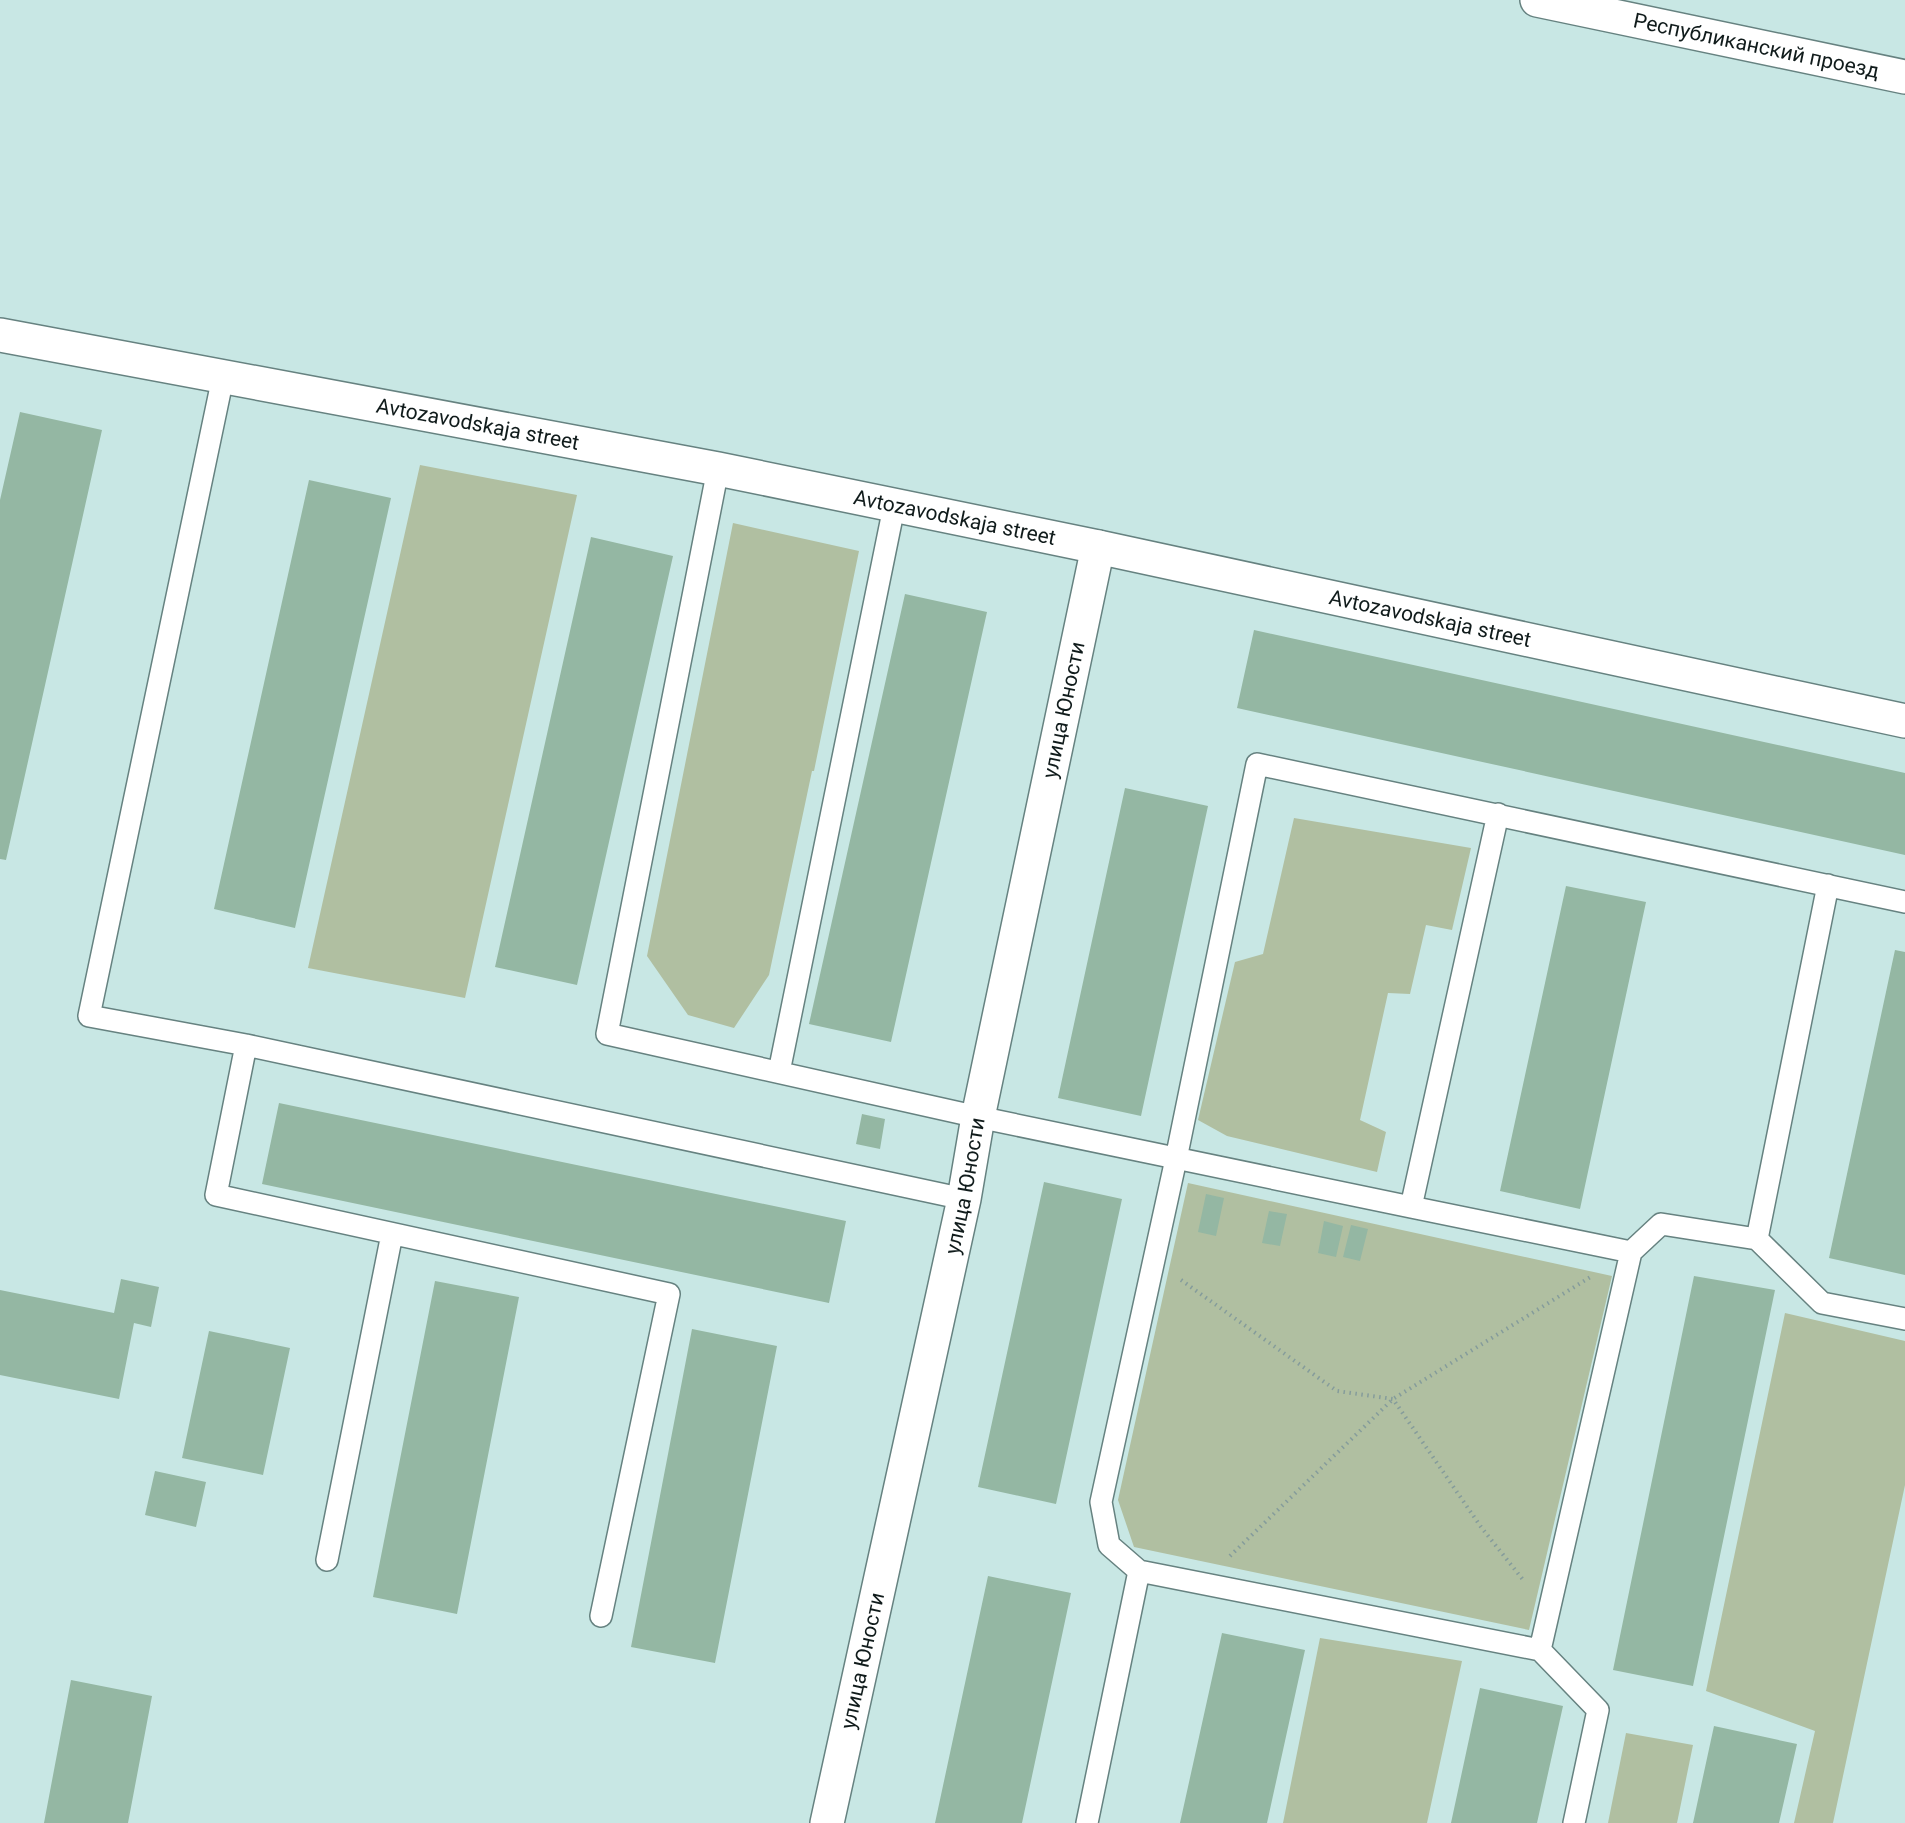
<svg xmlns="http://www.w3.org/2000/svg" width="1905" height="1823" font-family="Roboto,sans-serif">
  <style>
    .green { fill: #b0bfa1 }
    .building { fill: #94b7a3 }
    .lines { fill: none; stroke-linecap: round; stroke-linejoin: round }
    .service-casing { stroke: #668280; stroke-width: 24 }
    .minor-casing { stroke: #668280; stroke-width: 36 }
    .tertiary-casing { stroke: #668280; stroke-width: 36 }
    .path { stroke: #859c9b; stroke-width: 4; stroke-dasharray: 1.5 4.5; stroke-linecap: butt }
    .service { stroke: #fff; stroke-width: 21 }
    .minor { stroke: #fff; stroke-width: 33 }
    .tertiary { stroke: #fff; stroke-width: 33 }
    .labels { text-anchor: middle; stroke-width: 4.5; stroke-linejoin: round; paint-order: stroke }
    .street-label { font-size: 21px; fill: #101b1b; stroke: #d5f4f1 }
  </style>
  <rect width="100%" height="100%" fill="#c8e7e4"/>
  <path class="green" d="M 420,465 L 577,495 L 465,998 L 308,968 Z
    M 733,523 L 859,551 L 814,771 L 812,771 L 769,975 L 734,1028 L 688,1015 L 647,956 Z
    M 1294,818 L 1471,848 L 1452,930 L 1426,925 L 1410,994 L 1388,993 L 1360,1120 L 1386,1132 L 1377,1172 L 1227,1136 L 1198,1120 L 1235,962 L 1263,954 Z
    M 1188,1183 L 1612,1276 L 1529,1630 L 1134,1547 L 1118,1500 Z
    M 1785,1313 L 1905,1341 L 1905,1485 L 1833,1823 L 1794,1823 L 1815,1731 L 1706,1691 Z
    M 1320,1638 L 1462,1661 L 1427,1823 L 1283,1823 Z
    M 1626,1733 L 1693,1745 L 1677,1823 L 1608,1823 Z"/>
  <path class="building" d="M 20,412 L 102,430 L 6,860 L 0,859 L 0,500 Z
    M 309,480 L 391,498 L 295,928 L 214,909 Z
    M 591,537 L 673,556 L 577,985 L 495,967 Z
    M 905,594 L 987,612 L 891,1042 L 809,1024 Z
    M 1254,630 L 1905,773 L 1905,855 L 1237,708 Z
    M 1125,788 L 1208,806 L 1141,1116 L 1058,1098 Z
    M 1566,886 L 1646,902 L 1580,1209 L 1500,1191 Z
    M 1895,950 L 1905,952 L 1905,1275 L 1829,1258 Z
    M 279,1103 L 846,1221 L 829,1303 L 262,1184 Z
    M 862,1114 L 885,1119 L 880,1149 L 856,1144 Z
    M 1044,1182 L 1122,1199 L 1056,1504 L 978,1487 Z
    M 1206,1194 L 1224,1198 L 1216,1236 L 1198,1232 Z
    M 1269,1211 L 1287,1214 L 1280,1246 L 1262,1243 Z
    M 1324,1221 L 1343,1226 L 1336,1257 L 1318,1253 Z
    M 1351,1225 L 1368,1229 L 1360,1261 L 1343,1257 Z
    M 1694,1276 L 1775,1290 L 1693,1686 L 1613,1670 Z
    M 121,1279 L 159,1287 L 151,1327 L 134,1323 L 119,1399 L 0,1375 L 0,1290 L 114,1313 Z
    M 435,1281 L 519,1297 L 457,1614 L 373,1597 Z
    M 692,1329 L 777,1346 L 715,1663 L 631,1647 Z
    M 209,1331 L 290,1348 L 263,1475 L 182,1458 Z
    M 155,1471 L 206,1482 L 196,1527 L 145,1515 Z
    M 988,1576 L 1071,1593 L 1022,1823 L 935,1823 Z
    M 1222,1633 L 1305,1650 L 1267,1823 L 1180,1823 Z
    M 71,1680 L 152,1696 L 128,1823 L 44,1823 Z
    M 1480,1688 L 1563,1706 L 1537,1823 L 1451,1823 Z
    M 1714,1726 L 1797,1744 L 1779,1823 L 1693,1823 Z"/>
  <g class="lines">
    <defs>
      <path id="service" d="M 223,377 L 89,1016 L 246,1045
        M 718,469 L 607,1034 L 978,1117 L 1411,1207 L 1498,814
        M 779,1072 L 894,507
        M 1411,1207 L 1631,1252 L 1540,1650
        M 1757,1239 L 1822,1303 L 1905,1319
        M 1631,1252 L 1661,1224 L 1757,1239 L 1828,885
        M 327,1560 L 392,1234
        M 1139,1571 L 1540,1650 L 1598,1710 L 1574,1823
        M 601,1616 L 669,1294 L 216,1195 L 246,1045 L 964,1199
        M 1087,1823 L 1139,1571 L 1109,1545 L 1101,1502 L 1176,1159 L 1257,764 L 1905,902"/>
      <g id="minor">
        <path id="s1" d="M 0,335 L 718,469 L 1098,547 L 1905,721"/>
        <path id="s2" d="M 827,1823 L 964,1199 L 978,1117 L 1098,547"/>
      </g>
      <g id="tertiary">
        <path id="s3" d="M 1537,0 L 1905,77"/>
      </g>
    </defs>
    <use href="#service" class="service-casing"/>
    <use href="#minor" class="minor-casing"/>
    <use href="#tertiary" class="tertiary-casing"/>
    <path class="path" d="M 1181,1280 L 1337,1391 L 1393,1399 L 1481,1527 L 1524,1581
      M 1230,1556 L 1393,1399 L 1592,1276"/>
    <use href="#service" class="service"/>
    <use href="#minor" class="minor"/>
    <use href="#tertiary" class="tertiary"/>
  </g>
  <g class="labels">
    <g class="street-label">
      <text dy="7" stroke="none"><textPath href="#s3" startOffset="224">Республиканский проезд</textPath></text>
      <text dy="7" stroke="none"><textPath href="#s1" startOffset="486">Avtozavodskaja street</textPath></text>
      <text dy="7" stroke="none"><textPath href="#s1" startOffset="972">Avtozavodskaja street</textPath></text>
      <text dy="7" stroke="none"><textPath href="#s1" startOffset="1458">Avtozavodskaja street</textPath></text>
      <text dy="7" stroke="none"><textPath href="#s2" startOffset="1138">улица Юности</textPath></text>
      <text dy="7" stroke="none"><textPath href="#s2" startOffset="652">улица Юности</textPath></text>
      <text dy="7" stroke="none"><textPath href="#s2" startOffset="166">улица Юности</textPath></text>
    </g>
  </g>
</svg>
